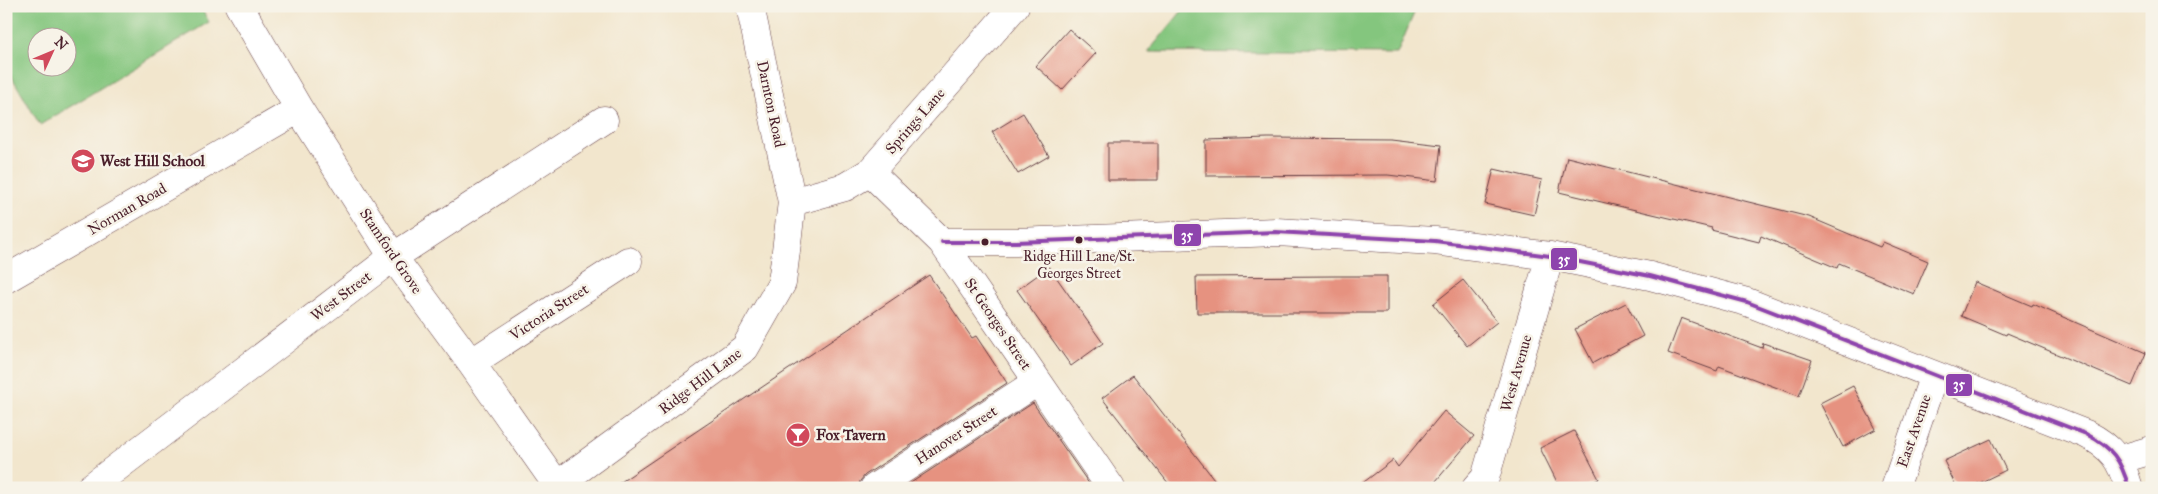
<svg xmlns="http://www.w3.org/2000/svg" width="2158" height="494" font-family="'IM FELL Great Primer',serif">
  <style>
    .green { fill: #84c67e; stroke: #677254; fill-rule: evenodd }
    .building { fill: #e69280 }
    .lines { fill: none; stroke-linecap: round; stroke-linejoin: round }
    .minor-casing { stroke: #633d43; stroke-width: 29 }
    .minor { stroke: #fff; stroke-width: 28 }
    .bus-1-casing { stroke: #f7f3e8; stroke-width: 8 }
    .bus-1 { stroke: #8e44ad; stroke-width: 4 }
    .bus-dot { fill: #4a1f2b; stroke: #f7f3e8; stroke-width: 2 }
    .labels { text-anchor: middle; stroke-width: 5; stroke-linejoin: round; paint-order: stroke }
    .bus-label { font-size: 14px; fill: #4a1f2b; stroke: #f7f3e8 }
    .street-label { font-size: 15px; fill: #4a1f2b; stroke: #f7f3e8 }
    .poi-label { font-size: 15px; font-weight: bold; fill: #4a1f2b; stroke: #f7f3e8; text-anchor: start }
    .line-badge { stroke: #f7f3e8; stroke-width: 2 }
    .badge-label { font-size: 14px; text-anchor: middle; font-weight: bold; fill: #fff }
  </style>
  <rect width="100%" height="100%" fill="#f7f3e8"/>
  <filter id="ink" filterUnits="userSpaceOnUse"><feTurbulence type="fractalNoise" baseFrequency=".02" numOctaves="2"/><feDisplacementMap in="SourceGraphic" scale="10" xChannelSelector="R" yChannelSelector="G"/><feConvolveMatrix kernelMatrix="1 2 1 2 8 2 1 2 1" color-interpolation-filters="sRGB"/></filter>
  <filter id="wash" filterUnits="userSpaceOnUse"><feTurbulence type="fractalNoise" baseFrequency=".0096" numOctaves="4" result="noise"/><feDisplacementMap in="SourceGraphic" scale="20" xChannelSelector="R" yChannelSelector="G"/><feGaussianBlur stdDeviation="1.12" result="paint"/><feColorMatrix in="noise" values="0 0 0 0 0 0 0 0 0 0 0 0 0 0 0 0 0 1.4 0 .05"/><feComposite in="paint" operator="in"/></filter>
  <g filter="url(#wash)">
    <rect width="100%" height="100%" fill="#f2e6cd"/>
    <path class="green" d="M 6,6 L 200,6 L 209,22 L 40,125 L 6,67 ZM 38,38 L 68,38 L 68,68 L 38,68 Z
      M 1186,6 L 1417,6 L 1397,54 L 1148,52 Z"/>
    <g id="blocks">
      <path class="building" d="M 1069,29 L 1096,53 L 1062,90 L 1036,66 Z
        M 1023,113 L 1049,156 L 1018,174 L 992,132 Z
        M 1268,138 L 1390,139 L 1441,145 L 1437,181 L 1388,175 L 1206,176 L 1206,140 Z
        M 1108,143 L 1158,143 L 1158,180 L 1108,180 Z
        M 1567,157 L 1809,217 L 1880,247 L 1883,242 L 1928,261 L 1914,294 L 1839,263 L 1837,268 L 1761,236 L 1759,242 L 1711,230 L 1712,228 L 1559,192 Z
        M 1494,169 L 1542,180 L 1534,215 L 1485,204 Z
        M 1049,267 L 1103,343 L 1071,366 L 1017,290 Z
        M 929,275 L 972,338 L 976,336 L 1007,383 L 865,475 L 860,481 L 859,488 L 612,488 Z
        M 1337,276 L 1387,276 L 1387,313 L 1197,313 L 1196,277 Z
        M 1463,280 L 1497,322 L 1467,346 L 1433,304 Z
        M 1975,282 L 2032,306 L 2033,304 L 2146,353 L 2132,386 L 2007,333 L 2006,335 L 1961,316 Z
        M 1626,303 L 1643,336 L 1593,363 L 1575,329 Z
        M 1681,318 L 1762,348 L 1763,343 L 1812,360 L 1799,396 L 1719,366 L 1717,371 L 1668,353 Z
        M 1133,375 L 1221,488 L 1172,488 L 1102,398 Z
        M 1853,386 L 1876,429 L 1843,447 L 1820,403 Z
        M 1033,403 L 1092,488 L 903,488 Z
        M 1444,411 L 1474,436 L 1430,488 L 1356,488 L 1393,460 L 1398,467 Z
        M 1574,431 L 1599,479 L 1582,488 L 1560,488 L 1540,448 Z
        M 1991,439 L 2006,470 L 1969,488 L 1957,488 L 1944,461 Z"/>
    </g>
  </g>
  <g filter="url(#ink)">
    <use href="#blocks" fill-opacity="0" stroke="#633d43" stroke-width="1"/>
    <g class="lines">
      <defs>
        <path id="minor" d="M 239,6 L 299,109 L 393,257 L 471,363 L 559,488
          M 870,172 L 942,242 L 1111,488
          M 792,202 L 845,187 L 870,172 L 1015,6
          M 942,242 L 1016,242 L 1276,232 L 1435,241 L 1550,256 L 1650,276 L 1747,302 L 2086,434 C 2112,447 2121,460 2129,488
          M 6,279 L 299,109
          M 471,363 L 628,261
          M 2118,460 L 2152,450
          M 90,488 L 393,257 L 604,120
          M 553,488 L 745,348 L 782,283 L 792,202 L 750,6
          M 874,488 L 1037,382
          M 1476,488 L 1485,478 L 1550,256
          M 1895,488 L 1934,375"/>
      </defs>
      <use href="#minor" class="minor-casing"/>
      <use href="#minor" class="minor"/>
      <defs>
        <path id="bus-1" d="M 942,242 L 1016,242 L 1276,232 L 1435,241 L 1550,256 L 1650,276 L 1747,302 L 2086,434 C 2112,447 2121,460 2129,488"/>
      </defs>
      <use href="#bus-1" class="bus-1-casing"/>
      <use href="#bus-1" class="bus-1"/>
    </g>
  </g>
  <defs>
    <symbol id="school-disc" viewBox="-11 -11 22 22"><circle r="9.5" fill="#d1495b" stroke="#f7f3e8"/><path d="M0-5L7-2L0 1L-7-2ZM-4 1L0 2.5L4 1V4Q0 6-4 4Z" fill="#fff"/></symbol>
    <symbol id="bar-disc" viewBox="-11 -11 22 22"><circle r="9.5" fill="#d1495b" stroke="#f7f3e8"/><path d="M-6-5H6L.8 .8V4.5H3.5V6h-7V4.5H-.8V.8Z" fill="#fff"/></symbol>
  </defs>
  <g fill-rule="evenodd">
    <use href="#school-disc" x="69" y="147" width="28" height="28"/>
    <use href="#bar-disc" x="784" y="421" width="28" height="28"/>
  </g>
  <g class="bus-dot">
    <circle cx="1079" cy="240" r="4.5"/>
    <circle cx="985" cy="242" r="4.5"/>
  </g>
  <g class="labels">
    <g class="bus-label">
      <text x="1079" y="261">Ridge Hill Lane/St.<tspan x="1079" dy="17">Georges Street</tspan></text>
    </g>
    <g class="street-label">
      <text transform="translate(771 104) rotate(78)" y="5">Darnton Road</text>
      <text transform="translate(915 121) rotate(-49)" y="5">Springs Lane</text>
      <text transform="translate(127 209) rotate(-30)" y="5">Norman Road</text>
      <text transform="translate(391 251) rotate(56)" y="5">Stamford Grove</text>
      <text transform="translate(341 296) rotate(-37)" y="5">West Street</text>
      <text transform="translate(549 312) rotate(-33)" y="5">Victoria Street</text>
      <text transform="translate(998 324) rotate(56)" y="5">St Georges Street</text>
      <text transform="translate(1516 373) rotate(-74)" y="5">West Avenue</text>
      <text transform="translate(700 381) rotate(-37)" y="5">Ridge Hill Lane</text>
      <text transform="translate(1914 431) rotate(-71)" y="5">East Avenue</text>
      <text transform="translate(956 435) rotate(-33)" y="5">Hanover Street</text>
    </g>
    <g class="poi-label">
      <text x="100" y="166">West Hill School</text>
      <text x="816" y="440">Fox Tavern</text>
    </g>
  </g>
  <g class="line-badge">
    <rect x="1173" y="223" width="29" height="24" rx="5" fill="#8e44ad"/>
    <rect x="1550" y="247" width="28" height="24" rx="5" fill="#8e44ad"/>
    <rect x="1945" y="373" width="28" height="24" rx="5" fill="#8e44ad"/>
  </g>
  <g class="badge-label">
    <text x="1187" y="240">35</text>
    <text x="1564" y="264">35</text>
    <text x="1959" y="389">35</text>
  </g>
  <rect width="2158" height="494" fill="none" stroke="#f7f3e8" stroke-width="25"/>
  <g transform="translate(52 52) rotate(46)"><circle r="24" fill="#f7f3e8" stroke="#b29e9c"/>
  <path d="M0-4L9 19L0 12L-9 19Z" fill="#d1495b"/>
  <text y="-8" font-size="14" font-weight="bold" text-anchor="middle" fill="#4a1f2b">N</text>
  </g>
</svg>
